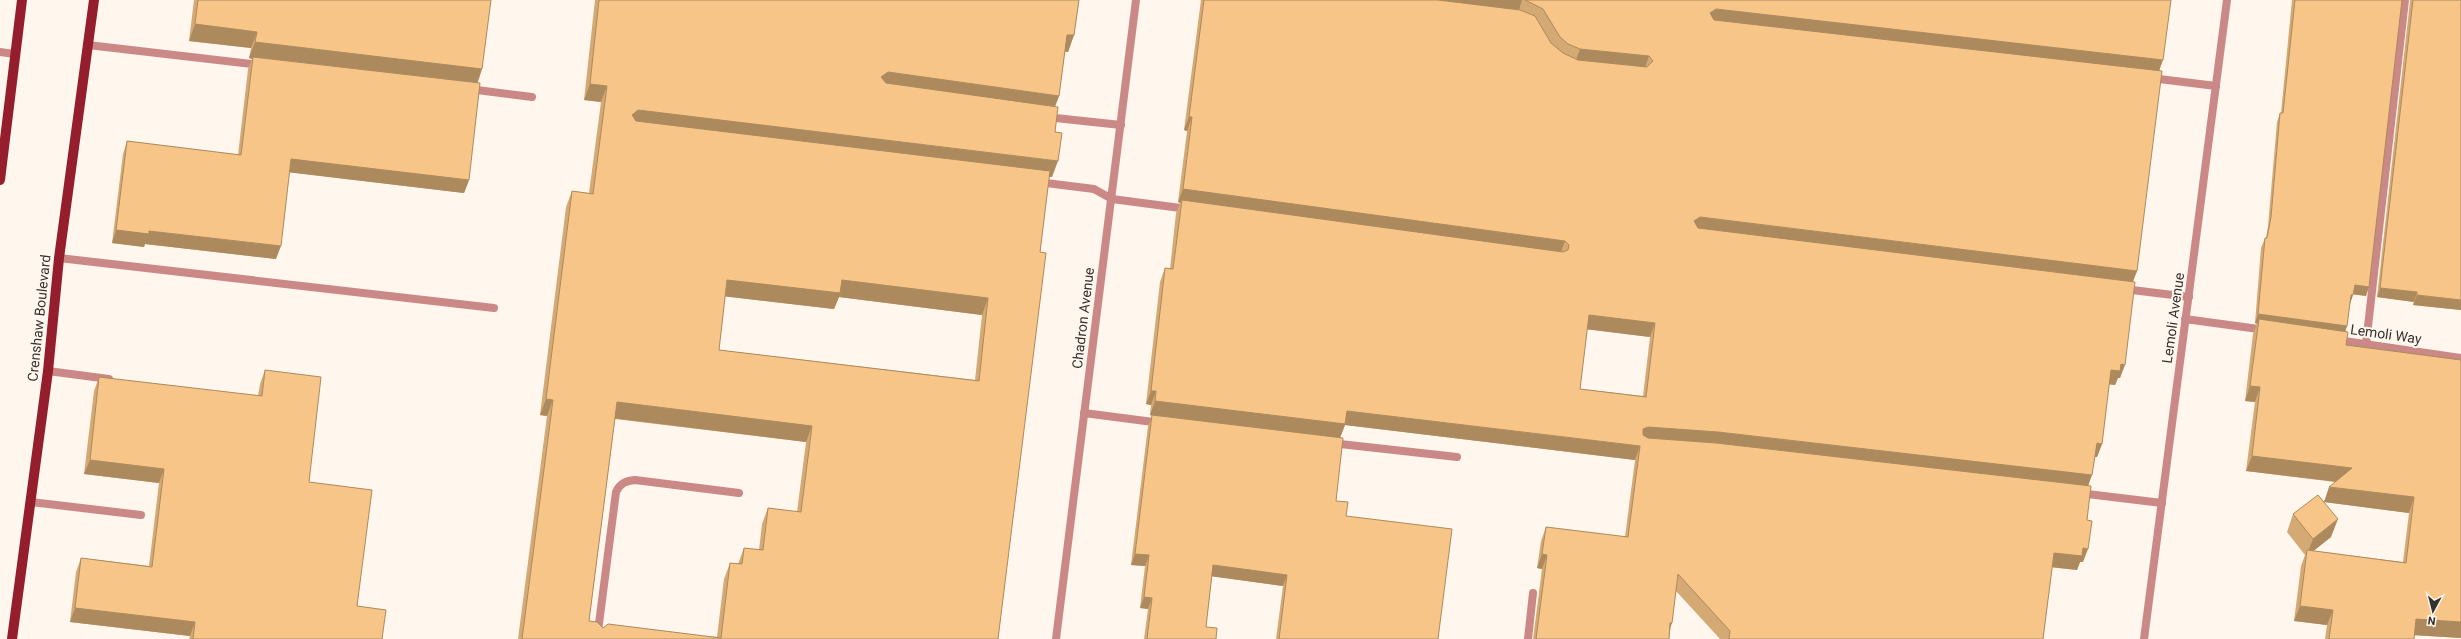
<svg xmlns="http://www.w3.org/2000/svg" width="2461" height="639" font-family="Roboto,sans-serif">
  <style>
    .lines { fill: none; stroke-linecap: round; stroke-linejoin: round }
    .service { stroke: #ca8887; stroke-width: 8 }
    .minor { stroke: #ca8887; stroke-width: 8 }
    .primary { stroke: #941e2c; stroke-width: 10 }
    .wall { fill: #d4a974; fill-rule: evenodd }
    .shaded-wall { fill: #ac8a5e }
    .building { fill: #f6c587; stroke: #ac8a5e; fill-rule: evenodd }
    .labels { text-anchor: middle; stroke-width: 4; stroke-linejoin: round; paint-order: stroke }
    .street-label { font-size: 14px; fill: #35312e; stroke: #fff6ee }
  </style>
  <rect width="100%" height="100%" fill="#fff6ee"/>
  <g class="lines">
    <path class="service" d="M 88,45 L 261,65
      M 0,52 L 14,54
      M 2151,78 L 2216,86
      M 469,89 L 532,97
      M 1046,117 L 1121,125
      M 1038,182 L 1094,189 L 1112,199 L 1188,209
      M 59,258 L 494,308
      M 2124,289 L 2189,297
      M 2366,344 L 2405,0
      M 48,371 L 109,379
      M 1084,413 L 1161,423
      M 1331,443 L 1457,457
      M 2079,493 L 2162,503
      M 31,502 L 141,515
      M 597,639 L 616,492 C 620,483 626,481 635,480 L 739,493
      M 1528,639 L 1533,593"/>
    <path class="minor" d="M 2185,319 L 2266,330
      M 2337,340 L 2461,358
      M 1056,639 L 1136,0
      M 2144,639 L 2227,0"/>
    <path class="primary" d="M 0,180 L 22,0
      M 12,639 L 48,371 L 59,258 L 94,0"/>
  </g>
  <path class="wall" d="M 194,0 L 491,0 L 477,83 L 469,180 L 464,193 L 289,172 L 276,259 L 145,244 L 144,247 L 112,243 L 123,154 L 127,141 L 238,155 L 248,69 L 252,59 L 249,58 L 251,48 L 189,41 Z
    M 595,0 L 1079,0 L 1074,35 L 1068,52 L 1065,51 L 1059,96 L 1055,106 L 1052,177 L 1049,177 L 1040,252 L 998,639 L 518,639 L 547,416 L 540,415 L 566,207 L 572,191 L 589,193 L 601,102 L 584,100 ZM 725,296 L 834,309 L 839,297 L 982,315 L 975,380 L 719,350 ZM 615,419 L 806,442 L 797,512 L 768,508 L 762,524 L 759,550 L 744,548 L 738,564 L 730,563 L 724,579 L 717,637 L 603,628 L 589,621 Z
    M 1201,0 L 2171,0 L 2159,71 L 2137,271 L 2133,281 L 2120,378 L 2118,378 L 2115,385 L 2109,384 L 2102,444 L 2097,457 L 2095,457 L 2088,486 L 2087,520 L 2083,562 L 2080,562 L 2077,570 L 2052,567 L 2043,639 L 1720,639 L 1676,591 L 1669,639 L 1533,639 L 1542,569 L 1537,568 L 1541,541 L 1546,527 L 1625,537 L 1635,460 L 1345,425 L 1340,437 L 1336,501 L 1346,516 L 1438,639 L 1276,639 L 1283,586 L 1212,576 L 1206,627 L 1216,639 L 1144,639 L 1148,609 L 1140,608 L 1145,566 L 1131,565 L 1148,426 L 1152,416 L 1150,415 L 1151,405 L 1146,404 L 1160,282 L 1165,268 L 1170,269 L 1176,213 L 1180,203 L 1178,202 L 1187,131 L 1184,130 ZM 1587,329 L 1650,337 L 1643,396 L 1580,389 Z
    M 2292,0 L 2402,0 L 2366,296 L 2353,294 L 2350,304 L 2347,326 L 2345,331 L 2346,345 L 2461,360 L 2461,638 L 2414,635 L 2414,639 L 2325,639 L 2327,625 L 2294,621 L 2301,566 L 2305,555 L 2287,532 L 2293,514 L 2324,502 L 2335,482 L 2246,471 L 2255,402 L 2245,401 L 2253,334 L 2257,324 L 2255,323 L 2261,248 L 2265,238 L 2266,238 L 2268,226 L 2277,122 L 2280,113 L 2281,113 ZM 2324,502 L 2409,513 L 2403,562 L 2313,551 L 2331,537 Z
    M 2410,0 L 2461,0 L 2461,310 L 2413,305 L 2414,302 L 2377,297 L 2410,1 Z
    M 265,370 L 357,606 L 382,639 L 189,639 L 190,636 L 70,622 L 76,572 L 81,558 L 149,566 L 159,483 L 84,474 L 94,391 L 99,377 L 258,396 L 260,384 Z"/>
  <path class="shaded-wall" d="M 1410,0 L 1522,0 L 1518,13 Z
    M 1716,9 L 2163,60 L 2158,74 L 1711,23 L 1710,13 Z
    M 195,24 L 257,32 L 251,48 L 189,41 Z
    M 1067,35 L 1074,35 L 1068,52 L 1061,51 Z
    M 255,42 L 482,69 L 477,85 L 253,57 L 252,59 L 249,58 Z
    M 1580,49 L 1649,56 L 1644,70 L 1575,63 Z
    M 888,72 L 1059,96 L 1053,112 L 882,89 L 881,77 Z
    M 590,84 L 607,86 L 601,102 L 584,100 Z
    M 638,110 L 1058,161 L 1052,177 L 632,127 L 632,115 Z
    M 1189,117 L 1192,117 L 1187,131 L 1184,130 Z
    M 291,159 L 469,180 L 464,193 L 286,172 Z
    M 1183,189 L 1565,241 L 1560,255 L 1182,200 L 1180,203 L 1178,202 Z
    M 1700,217 L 2137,271 L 2132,284 L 1695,231 L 1694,221 Z
    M 116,230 L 149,231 L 281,246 L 276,259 L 145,244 L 144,247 L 112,243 Z
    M 727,280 L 842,280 L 988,298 L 982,315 L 839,297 L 834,309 L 721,296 Z
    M 2355,285 L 2369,287 L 2366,296 L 2351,294 Z
    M 2380,288 L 2417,292 L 2414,302 L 2377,297 Z
    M 2351,295 L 2353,295 L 2350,304 Z
    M 2417,295 L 2461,300 L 2461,310 L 2413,305 Z
    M 2258,314 L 2347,326 L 2344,336 L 2259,319 L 2257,324 L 2255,323 Z
    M 1589,315 L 1655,323 L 1650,337 L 1584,329 Z
    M 2121,364 L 2125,365 L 2120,378 L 2118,378 L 2115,385 L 2106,384 L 2111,370 Z
    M 2250,386 L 2260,387 L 2255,402 L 2245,401 Z
    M 1151,391 L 1156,391 L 1151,405 L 1146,404 Z
    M 546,399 L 553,400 L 547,416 L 540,415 Z
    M 1155,401 L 1347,411 L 1640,446 L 1635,460 L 1345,425 L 1340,438 L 1150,415 Z
    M 617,402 L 812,426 L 806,442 L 611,418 Z
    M 1648,427 L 1718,432 L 2092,475 L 2087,489 L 1643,441 L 1643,429 Z
    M 2097,443 L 2102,444 L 2097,457 L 2092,457 Z
    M 2252,456 L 2352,468 L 2347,483 L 2246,471 Z
    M 90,460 L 164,469 L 159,483 L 84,474 Z
    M 2329,487 L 2414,497 L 2409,513 L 2324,502 Z
    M 2338,519 L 2331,537 L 2306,557 L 2313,539 Z
    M 2083,548 L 2088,549 L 2083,562 L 2080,562 L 2077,570 L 2049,567 L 2054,553 Z
    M 1135,554 L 1149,555 L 1145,566 L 1131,565 Z
    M 1542,554 L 1547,555 L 1542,569 L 1537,568 Z
    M 1213,565 L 1287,575 L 1283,586 L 1209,576 Z
    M 1144,597 L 1152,598 L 1148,609 L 1140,608 Z
    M 2300,606 L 2333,610 L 2327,625 L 2294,621 Z
    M 75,608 L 195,622 L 190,636 L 70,622 Z
    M 2416,619 L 2461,622 L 2461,638 L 2411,635 Z
    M 1670,623 L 1672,623 L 1667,637 Z"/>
  <path class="building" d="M 198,0 L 491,0 L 482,69 L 255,42 L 257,32 L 195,24 Z
    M 599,0 L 1079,0 L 1074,35 L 1067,35 L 1059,96 L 888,72 L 881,77 L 886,83 L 1058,107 L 1055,132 L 1062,133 L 1058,161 L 638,110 L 632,115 L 636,121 L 1050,171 L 1040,252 L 1046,253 L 998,639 L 522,639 L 553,400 L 546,399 L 572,191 L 593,194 L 607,86 L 590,84 ZM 727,280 L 840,293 L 842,280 L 988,298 L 979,381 L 719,350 ZM 617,402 L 812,426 L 801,512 L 768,508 L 763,550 L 744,548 L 742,564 L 730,563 L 721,638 L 608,624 L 603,628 L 597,622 L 589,621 Z
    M 1204,0 L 1438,0 L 1520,10 L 1535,16 L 1551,43 L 1563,53 L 1578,60 L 1647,67 L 1653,61 L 1649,56 L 1580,49 L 1568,44 L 1560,37 L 1543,9 L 1525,0 L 2171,0 L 2163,60 L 1716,9 L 1710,13 L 1714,20 L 2162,71 L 2137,271 L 1700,217 L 1694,221 L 1698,228 L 2135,282 L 2125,365 L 2121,364 L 2120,371 L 2111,370 L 2102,444 L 2097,443 L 2092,475 L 1718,432 L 1648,427 L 1643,429 L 1643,435 L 1648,438 L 1716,443 L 2091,486 L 2087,520 L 2092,521 L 2088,549 L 2083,548 L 2082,556 L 2054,553 L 2043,639 L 1729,639 L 1730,631 L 1678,574 L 1672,623 L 1670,623 L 1669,639 L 1536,639 L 1547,555 L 1542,554 L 1546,527 L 1628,537 L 1640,446 L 1347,411 L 1345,424 L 1155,401 L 1156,391 L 1151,391 L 1165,268 L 1173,269 L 1182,200 L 1563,252 L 1568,250 L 1569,245 L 1565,241 L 1183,189 L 1192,117 L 1189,117 ZM 1589,315 L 1655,323 L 1646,397 L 1580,389 Z
    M 2295,0 L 2402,0 L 2369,287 L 2355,285 L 2353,295 L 2351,295 L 2347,326 L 2258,314 L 2265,238 L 2267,238 L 2271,217 L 2280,113 L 2283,113 Z
    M 2413,0 L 2461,0 L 2461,300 L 2417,295 L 2417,292 L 2380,288 Z
    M 253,57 L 480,83 L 469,180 L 291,159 L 281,246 L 149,231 L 149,234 L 116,230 L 127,141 L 241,155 Z
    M 2259,319 L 2348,332 L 2346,345 L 2461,360 L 2461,622 L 2416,619 L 2414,639 L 2329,639 L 2333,610 L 2300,606 L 2307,550 L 2406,563 L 2414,497 L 2329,487 L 2352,468 L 2252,456 L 2260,387 L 2250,386 Z
    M 265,370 L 321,377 L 309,482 L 372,490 L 357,606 L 386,610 L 382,639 L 193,639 L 195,622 L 75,608 L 81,558 L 152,567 L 164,469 L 90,460 L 99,377 L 262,396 Z
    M 1152,415 L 1343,438 L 1336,501 L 1348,502 L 1346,516 L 1452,529 L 1438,639 L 1279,639 L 1287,575 L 1213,565 L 1206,627 L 1217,628 L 1216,639 L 1147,639 L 1152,598 L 1144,597 L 1149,555 L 1135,554 Z
    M 2318,495 L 2338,519 L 2313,539 L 2293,514 Z"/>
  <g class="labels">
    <g class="street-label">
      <text transform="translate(39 318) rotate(-84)" y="5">Crenshaw Boulevard</text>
      <text transform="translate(1083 318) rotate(-83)" y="5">Chadron Avenue</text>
      <text transform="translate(2173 318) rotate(-82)" y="5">Lemoli Avenue</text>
      <text transform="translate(2386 334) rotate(8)" y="5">Lemoli Way</text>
    </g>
  </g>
  <g transform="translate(2433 611) rotate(187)" stroke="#fff6ee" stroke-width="3" paint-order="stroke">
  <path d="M0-3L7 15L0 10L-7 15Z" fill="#35312e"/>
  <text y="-6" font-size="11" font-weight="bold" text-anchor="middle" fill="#35312e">N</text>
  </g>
</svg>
